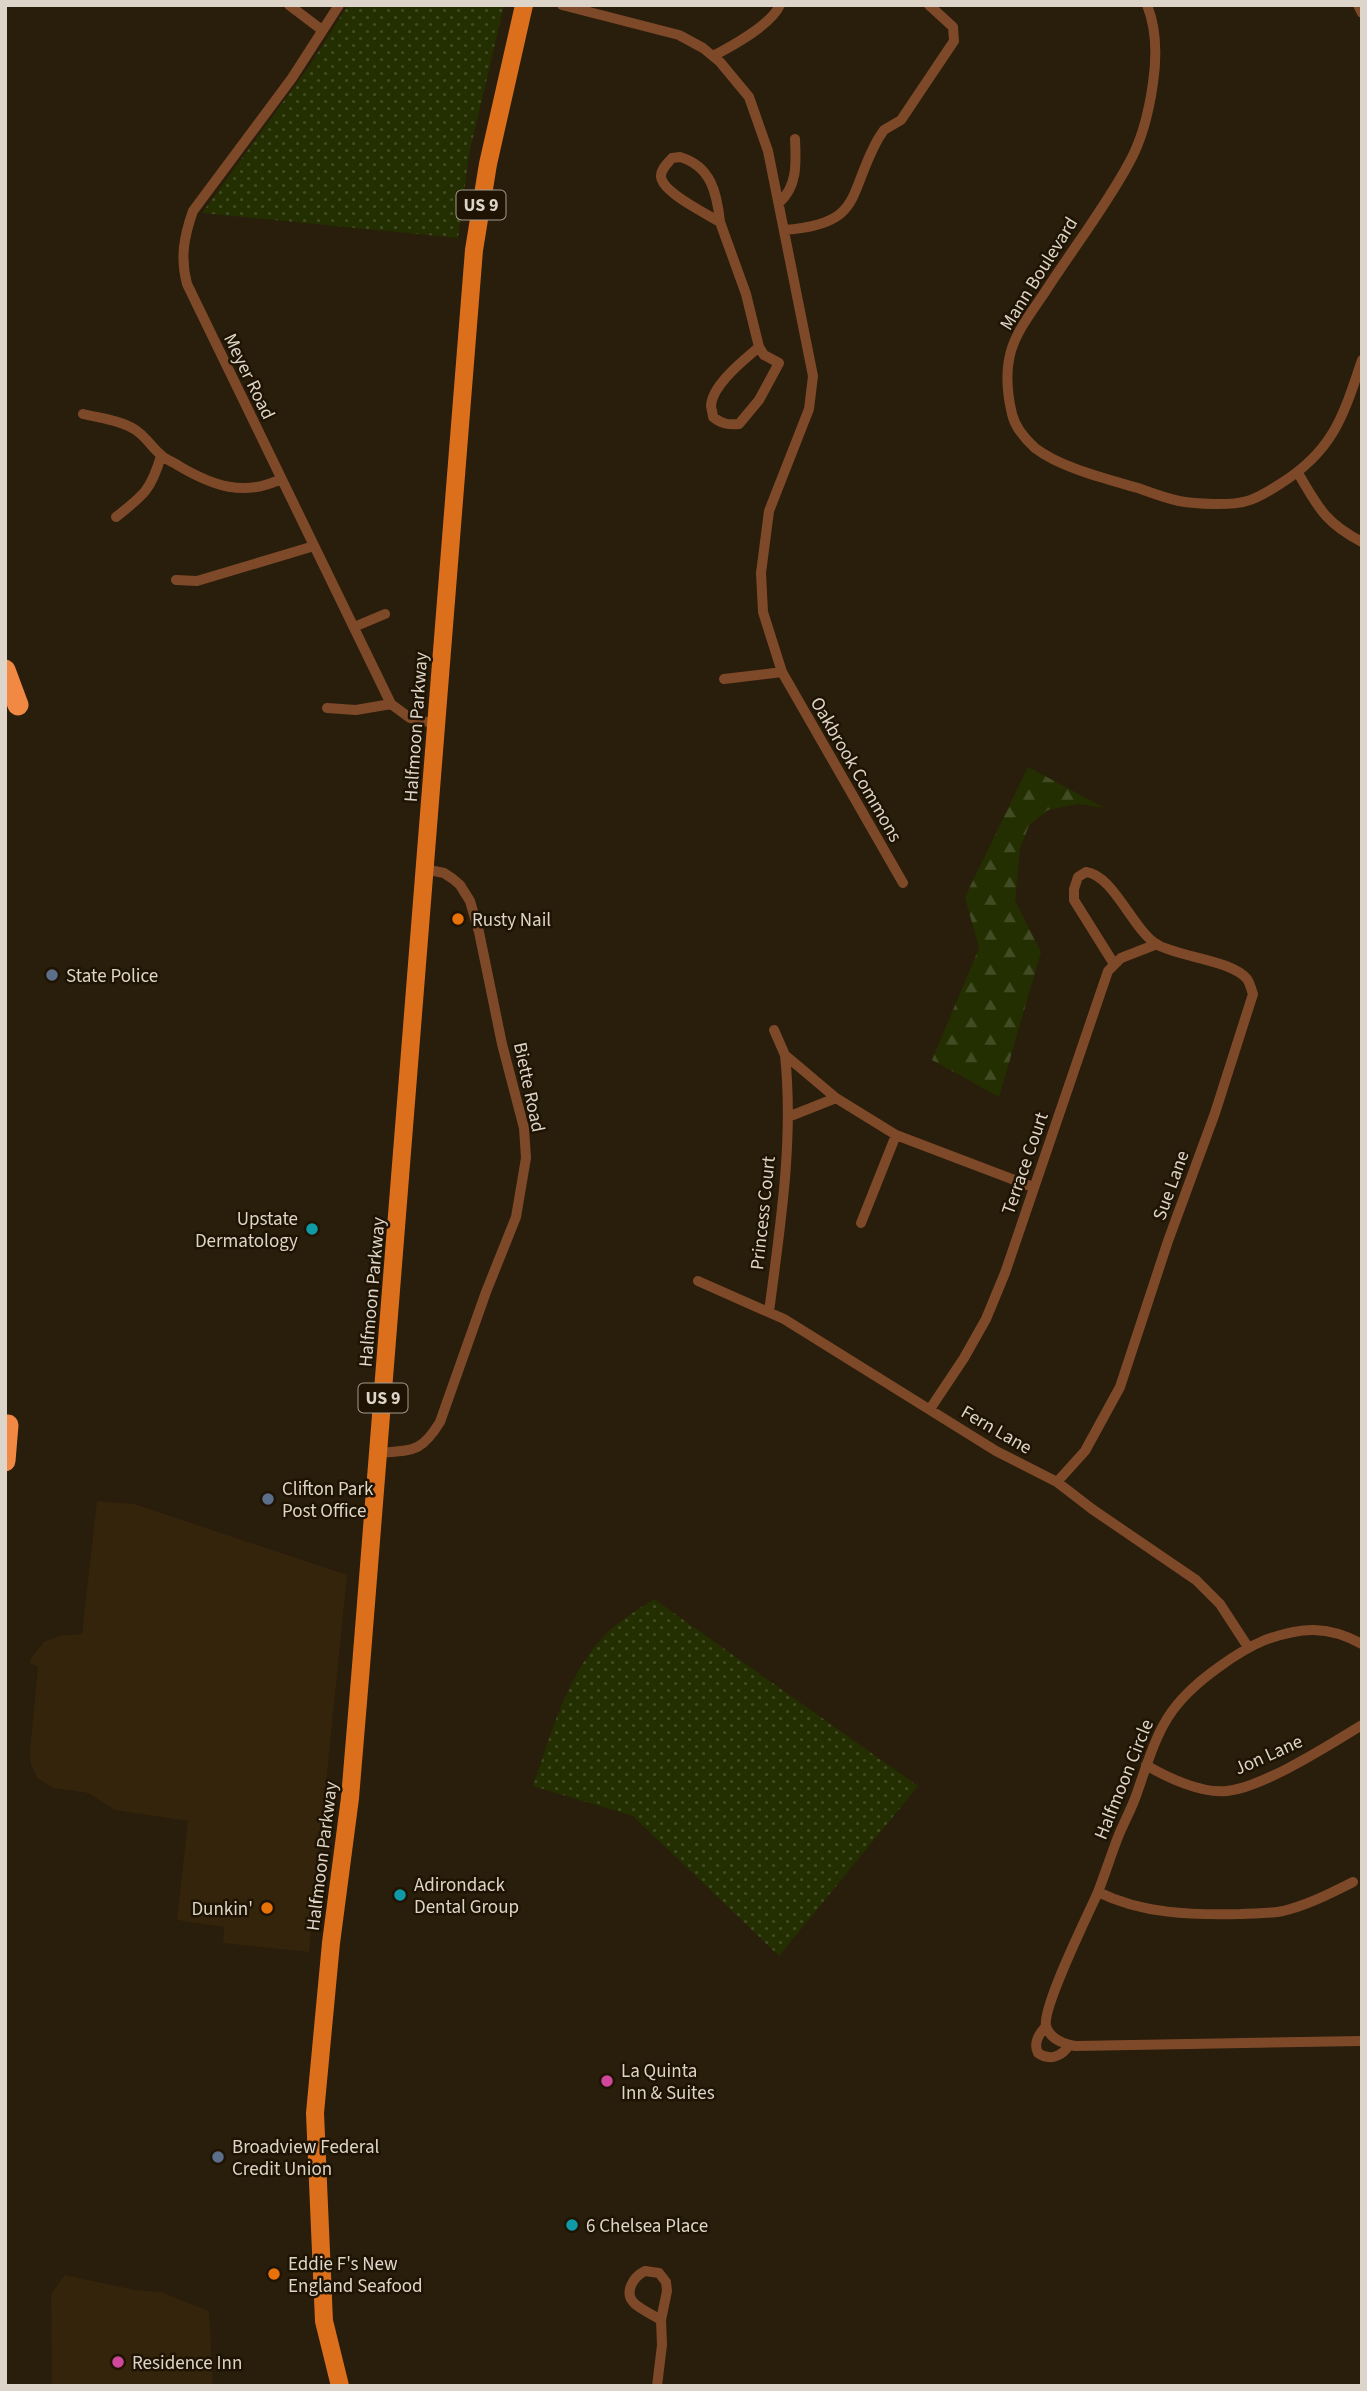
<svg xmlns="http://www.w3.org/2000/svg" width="1367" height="2391" font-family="'Source Sans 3',sans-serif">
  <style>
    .built { fill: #34240b }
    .grass { fill: url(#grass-dots) }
    .forest { fill: url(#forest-firs) }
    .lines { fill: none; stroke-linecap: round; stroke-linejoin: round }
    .minor { stroke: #7e4929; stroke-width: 10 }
    .primary { stroke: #dc6f1c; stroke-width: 18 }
    .motorway { stroke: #f18944; stroke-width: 21 }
    .food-dot { fill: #e8710a; stroke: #1f1403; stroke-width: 2.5 }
    .service-dot { fill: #5c6f8a; stroke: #1f1403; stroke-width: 2.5 }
    .culture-dot { fill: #0f9aa8; stroke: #1f1403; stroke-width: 2.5 }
    .hotel-dot { fill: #d1479c; stroke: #1f1403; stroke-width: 2.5 }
    .labels { text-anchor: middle; stroke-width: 5; stroke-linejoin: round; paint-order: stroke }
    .shield { fill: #1f1403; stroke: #a49b8e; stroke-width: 2 }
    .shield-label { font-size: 18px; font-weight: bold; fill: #ddd5c9 }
    .street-label { font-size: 19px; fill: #ddd5c9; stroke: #1f1403 }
    .poi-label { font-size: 19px; fill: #ddd5c9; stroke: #1f1403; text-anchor: start }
  </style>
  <defs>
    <pattern id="grass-dots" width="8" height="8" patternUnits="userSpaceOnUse" patternTransform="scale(1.75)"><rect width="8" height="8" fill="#232f00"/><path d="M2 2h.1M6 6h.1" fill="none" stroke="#424c24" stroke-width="1.8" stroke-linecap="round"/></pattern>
    <pattern id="forest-firs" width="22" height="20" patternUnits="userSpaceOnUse" patternTransform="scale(1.75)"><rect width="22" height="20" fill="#232f00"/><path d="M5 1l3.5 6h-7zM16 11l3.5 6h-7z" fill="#424c24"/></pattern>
  </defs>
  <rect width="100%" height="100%" fill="#291d0b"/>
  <path class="built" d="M 97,1501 L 134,1504 L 347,1575 L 309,1952 L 223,1943 L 224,1927 L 177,1920 L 188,1821 L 115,1810 L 88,1793 L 54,1788 L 38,1779 L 31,1765 L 30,1750 L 38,1667 L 29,1663 L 31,1658 L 44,1642 L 59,1636 L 82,1634 Z
    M 65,2275 L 135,2290 L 161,2292 L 209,2311 L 213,2386 L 52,2386 L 51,2294 Z"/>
  <path class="grass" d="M 348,5 L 504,5 L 469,155 L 458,238 L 202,213 L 310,65 Z
    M 654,1599 L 918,1786 L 779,1956 L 633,1816 L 533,1786 C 552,1732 567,1672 609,1631 C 622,1619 639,1609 654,1599 Z"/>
  <path class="forest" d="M 1028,767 L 1105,808 L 1078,804 L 1048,810 L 1029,825 L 1020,849 L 1015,901 L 1041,952 L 999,1097 L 932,1060 L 979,948 L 965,897 Z"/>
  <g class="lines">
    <path class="minor" d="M 289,5 L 322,30
      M 339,5 L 292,78 L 193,211 C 184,236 180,258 187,284 L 391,704 L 410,718 L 436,724
      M 562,5 L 679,35 L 703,48 L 720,62 L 749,97 L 768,151 L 813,376 L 809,409 L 769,511 L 761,573 L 763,612 L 782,672 L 903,883
      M 1147,5 C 1157,30 1157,56 1153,83 C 1149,112 1143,138 1129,163 C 1106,206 1072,250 1045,292 C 1033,310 1017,330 1011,351 C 1005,372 1007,393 1012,414 C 1015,427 1025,439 1035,448 C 1061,468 1107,479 1138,488 C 1152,493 1165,498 1179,501 C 1196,504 1230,506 1247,501 C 1259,498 1270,490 1280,484 C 1333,451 1343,417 1362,360
      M 1358,5 L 1362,13
      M 713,56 C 732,46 771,25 780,5
      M 680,157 C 711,166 717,193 720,222 C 707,214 663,193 661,177 C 660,170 668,163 672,158 Z
      M 779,203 C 798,186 796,162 795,139
      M 720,222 L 746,294 L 759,347
      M 784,230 C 864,224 847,195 878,139 L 884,130 L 901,120 L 954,41 L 953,27 L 929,5
      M 759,347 L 764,355 L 779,363 L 759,400 L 739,424 C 728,425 722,424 713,417 C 713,413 711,409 711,405 C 713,384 744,360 759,347 Z
      M 83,414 C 99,418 120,420 134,429 C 146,436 151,447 161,455 C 166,460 174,462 179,466 C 213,486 244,497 281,479
      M 1298,473 C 1318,507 1325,523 1362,542
      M 116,517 C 144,495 151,490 161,456
      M 176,580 L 197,581 L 314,546
      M 354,627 L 385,614
      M 724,679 L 782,672
      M 327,708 L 356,710 L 391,704
      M 774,1030 L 785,1055 L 836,1098 L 896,1135 L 1033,1187
      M 788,1117 L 836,1098
      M 861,1223 L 896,1135
      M 698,1281 L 784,1319 L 996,1451 L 1057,1482 L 1092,1509 L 1196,1580 L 1220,1604 L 1248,1647
      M 769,1312 C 780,1227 794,1141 785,1055
      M 930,1409 L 964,1358 L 986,1319 L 1005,1273 L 1108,971 L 1121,958 L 1157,944
      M 378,1453 C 413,1450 421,1453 440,1422 L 486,1292 L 516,1217 L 526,1158 L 524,1128 L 502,1044 L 479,932 L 470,901 L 460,885 L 453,879 L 444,873 L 424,869
      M 1057,1482 L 1085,1451 L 1120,1387 L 1168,1241 L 1215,1113 L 1253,994 C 1251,989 1250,983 1247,979 C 1232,960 1178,957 1156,944 C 1132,928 1113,875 1086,872 L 1078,877 L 1074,889 L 1074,900 L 1114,964
      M 1362,1644 C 1327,1625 1301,1627 1265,1640 C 1248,1647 1234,1656 1219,1667 C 1164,1706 1158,1732 1137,1793 C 1132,1808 1124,1822 1118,1837 C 1111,1855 1105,1874 1098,1892 C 1088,1915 1042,2007 1046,2026 C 1050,2039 1064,2044 1075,2046 L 1362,2041
      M 1146,1765 C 1166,1777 1202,1794 1227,1791 C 1264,1787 1329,1745 1362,1725
      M 1098,1892 C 1142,1914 1192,1915 1240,1914 C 1255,1913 1269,1914 1283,1911 C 1308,1905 1331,1893 1353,1882
      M 1046,2026 C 1039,2034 1033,2043 1038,2053 C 1049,2061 1062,2057 1069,2045
      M 657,2386 L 662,2345 L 661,2320 L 667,2291 L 666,2282 L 659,2273 L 645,2271 C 633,2277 623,2293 635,2304 C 642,2310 653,2315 661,2320"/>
    <path class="primary" d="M 340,2386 L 324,2321 L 315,2113 L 331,1943 L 350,1798 L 361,1666 L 474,250 L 488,164 L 524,5"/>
    <path class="motorway" d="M 5,670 L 18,705
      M 5,1461 L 8,1425"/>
  </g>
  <g class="food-dot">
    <circle cx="458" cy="919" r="7"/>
    <circle cx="267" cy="1908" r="7"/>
    <circle cx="274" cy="2274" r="7"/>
  </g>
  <g class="service-dot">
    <circle cx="52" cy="975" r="7"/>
    <circle cx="268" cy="1499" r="7"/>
    <circle cx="218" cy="2157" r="7"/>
  </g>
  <g class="culture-dot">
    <circle cx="312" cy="1229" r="7"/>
    <circle cx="400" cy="1895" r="7"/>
    <circle cx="572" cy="2225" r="7"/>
  </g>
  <g class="hotel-dot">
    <circle cx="607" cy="2081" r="7"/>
    <circle cx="118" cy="2362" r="7"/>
  </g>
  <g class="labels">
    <g class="shield">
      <rect x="456.5" y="190.5" width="49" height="29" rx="5"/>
      <rect x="358.5" y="1383.5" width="49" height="29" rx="5"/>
    </g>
    <g class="shield-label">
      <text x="481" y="211">US 9</text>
      <text x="383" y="1404">US 9</text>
    </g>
    <g class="street-label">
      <text transform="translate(1038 273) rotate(-58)" y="7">Mann Boulevard</text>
      <text transform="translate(250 376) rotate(64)" y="7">Meyer Road</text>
      <text transform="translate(415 727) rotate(-86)" y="7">Halfmoon Parkway</text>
      <text transform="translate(857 769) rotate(60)" y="7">Oakbrook Commons</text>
      <text transform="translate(530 1087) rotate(78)" y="7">Biette Road</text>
      <text transform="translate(1024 1163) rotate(-71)" y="7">Terrace Court</text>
      <text transform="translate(1170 1185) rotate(-70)" y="7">Sue Lane</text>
      <text transform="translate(762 1213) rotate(-84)" y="7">Princess Court</text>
      <text transform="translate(371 1292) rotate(-85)" y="7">Halfmoon Parkway</text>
      <text transform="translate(997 1429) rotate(30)" y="7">Fern Lane</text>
      <text transform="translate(1268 1754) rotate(-24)" y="7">Jon Lane</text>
      <text transform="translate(1123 1779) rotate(-68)" y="7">Halfmoon Circle</text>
      <text transform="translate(321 1856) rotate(-83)" y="7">Halfmoon Parkway</text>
    </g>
    <g class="poi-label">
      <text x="472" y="926">Rusty Nail</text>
      <text x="66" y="982">State Police</text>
      <text x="298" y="1225" text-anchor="end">Upstate<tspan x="298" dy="22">Dermatology</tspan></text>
      <text x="282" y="1495">Clifton Park<tspan x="282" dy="22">Post Office</tspan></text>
      <text x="414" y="1891">Adirondack<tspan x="414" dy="22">Dental Group</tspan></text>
      <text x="253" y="1915" text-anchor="end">Dunkin'</text>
      <text x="621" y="2077">La Quinta<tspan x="621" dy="22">Inn &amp; Suites</tspan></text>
      <text x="232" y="2153">Broadview Federal<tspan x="232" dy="22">Credit Union</tspan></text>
      <text x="586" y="2232">6 Chelsea Place</text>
      <text x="288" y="2270">Eddie F's New<tspan x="288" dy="22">England Seafood</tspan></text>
      <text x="132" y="2369">Residence Inn</text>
    </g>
  </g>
  <rect width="1367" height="2391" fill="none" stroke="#ddd5c9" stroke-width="14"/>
</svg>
